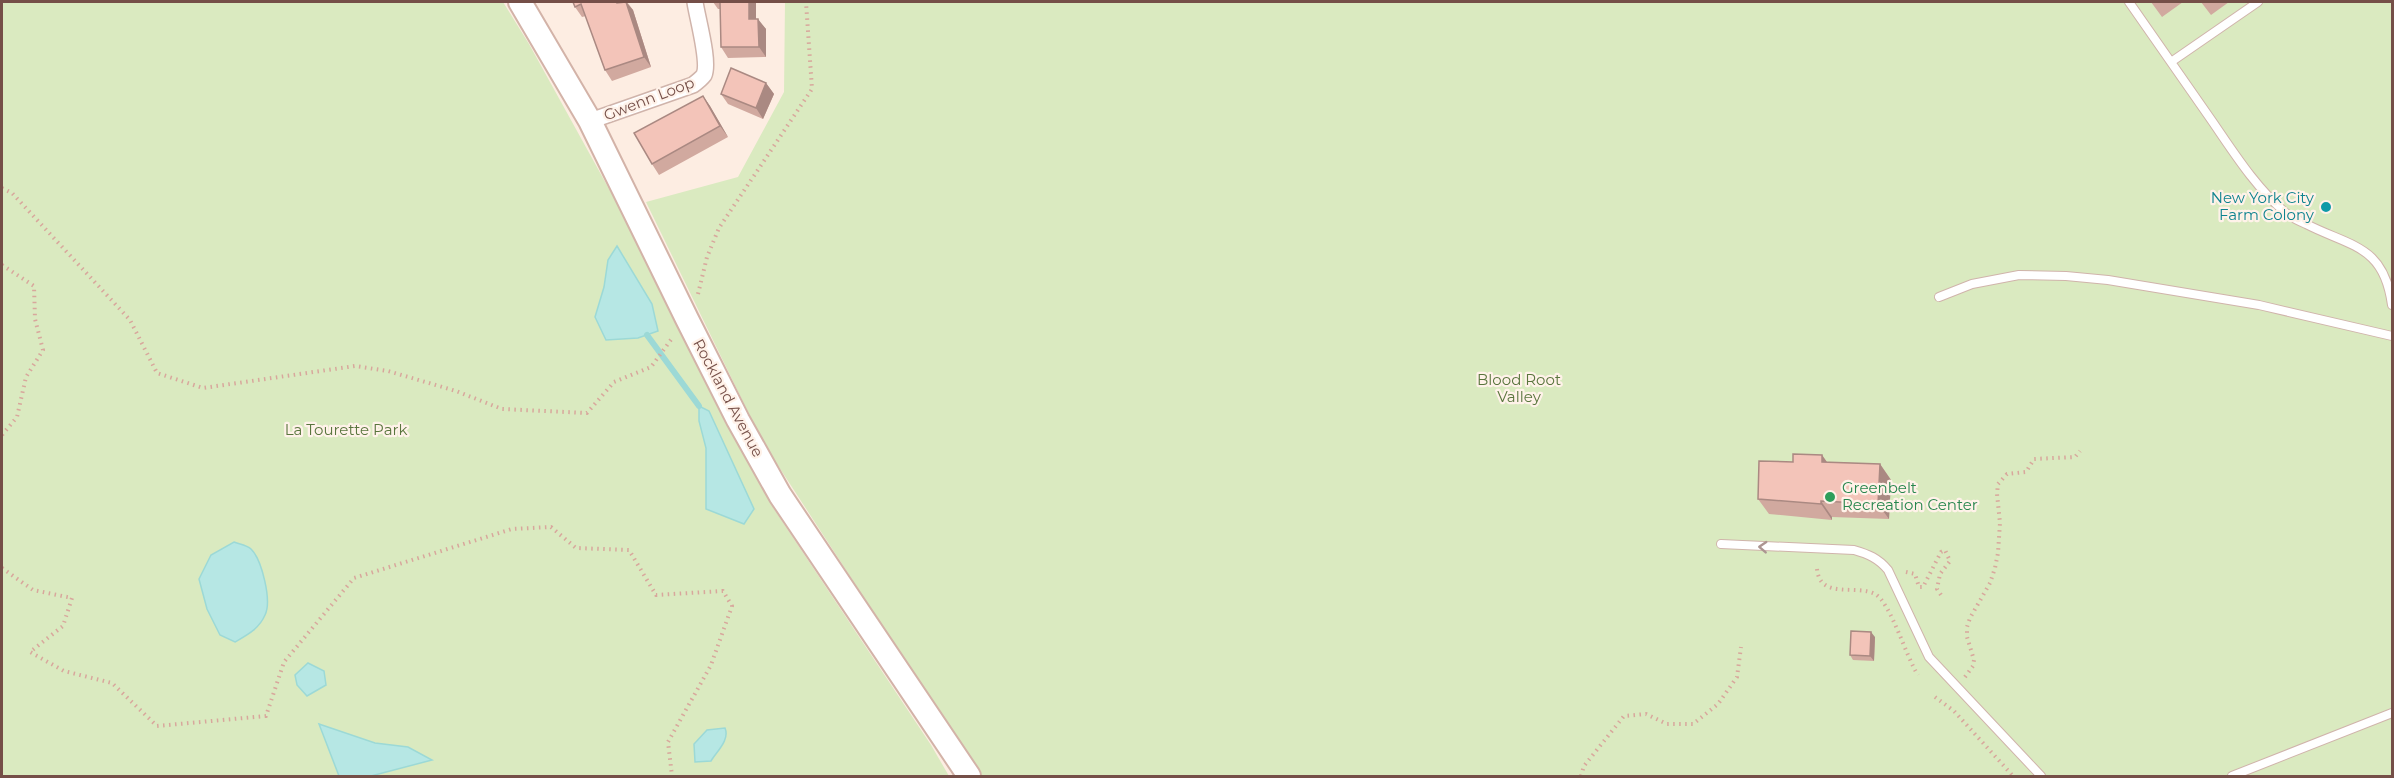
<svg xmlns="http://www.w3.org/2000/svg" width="2394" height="778" font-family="Montserrat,sans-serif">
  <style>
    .green { fill: #daeac0 }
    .water { fill: #b6e7e4; stroke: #9cd9d6; stroke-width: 1.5 }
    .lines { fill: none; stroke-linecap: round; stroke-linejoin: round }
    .stream { stroke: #9cd9d6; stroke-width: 6 }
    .lane-casing { stroke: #d0b4ab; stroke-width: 10 }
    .street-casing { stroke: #d0b4ab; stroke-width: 18 }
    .secondary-casing { stroke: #d3b3a8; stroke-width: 26 }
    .path { stroke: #d8a79c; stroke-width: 4; stroke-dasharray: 1.5 4.5; stroke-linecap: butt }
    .lane { stroke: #fff; stroke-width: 8 }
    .street { stroke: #fff; stroke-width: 15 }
    .secondary { stroke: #fff; stroke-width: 22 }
    .wall { fill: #d1a99f }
    .shaded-wall { fill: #aa8982 }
    .building { fill: #f3c4b9; stroke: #aa8982; stroke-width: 1.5 }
    .oneway { stroke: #ac9591 }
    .culture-dot { fill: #0f9aa8; stroke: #fff2e9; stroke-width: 2 }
    .leisure-dot { fill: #2e9e5b; stroke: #fff2e9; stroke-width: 2 }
    .labels { text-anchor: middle; stroke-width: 4.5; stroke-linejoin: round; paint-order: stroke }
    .street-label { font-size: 15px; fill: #754f48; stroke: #fff2e9 }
    .culture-label { font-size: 15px; fill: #0d838f; stroke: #fff2e9; text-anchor: end }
    .park-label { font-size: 15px; fill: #59753d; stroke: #fff2e9 }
    .leisure-label { font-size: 15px; fill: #27864d; stroke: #fff2e9; text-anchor: start }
  </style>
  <rect width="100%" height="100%" fill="#fdede2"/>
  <path class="green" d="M 2,2 L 503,2 L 529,44 L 635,236 L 723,417 L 774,509 L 931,745 L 949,776 L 2,776 Z
    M 785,2 L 2392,2 L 2392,776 L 980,776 L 762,441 L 646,202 L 738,177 L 784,92 Z"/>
  <path class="water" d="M 617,246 L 652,304 L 658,331 L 638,338 L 606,340 L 595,317 L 604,287 L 608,260 Z
    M 699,406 L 709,411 L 754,509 L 744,524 L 706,509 L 706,448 L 699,421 Z
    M 234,542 C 239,544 247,545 251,549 C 262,560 272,601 265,615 C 259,629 247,635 235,642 L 220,635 L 207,609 L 199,579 L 211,555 Z
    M 308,663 L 324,671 L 326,685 L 307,696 L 297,685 L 295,675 Z
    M 319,724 L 375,743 L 408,747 L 432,760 L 371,776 L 339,776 Z
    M 725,728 C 730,740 717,751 711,761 L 695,762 L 694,744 L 707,730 Z"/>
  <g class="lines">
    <path class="stream" d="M 647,335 L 699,406"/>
    <defs>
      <path id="lane" d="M 2129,2 C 2156,41 2184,81 2212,121 C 2234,153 2256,188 2286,213 C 2292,218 2299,221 2306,224 C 2351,247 2384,245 2392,305
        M 2171,62 L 2258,2
        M 1939,297 L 1972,284 L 2019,275 L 2066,276 L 2108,280 L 2259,305 L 2392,336
        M 1721,544 L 1854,550 C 1868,554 1878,558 1888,570 L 1929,657 L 2041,776
        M 2232,776 L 2392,713"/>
      <path id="street" d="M 590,121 L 693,85 C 697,82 701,79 704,75 C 710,62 697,17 695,2"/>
      <path id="secondary" d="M 520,2 L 590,121 L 687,319 L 738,420 L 780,495 L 969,776"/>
    </defs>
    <use href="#lane" class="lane-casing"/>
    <use href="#street" class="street-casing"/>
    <use href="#secondary" class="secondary-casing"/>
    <path class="path" d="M 2,188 L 12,193 L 130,320 L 157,373 L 203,388 L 355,366 L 388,371 L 456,391 L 502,409 L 587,413 L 614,382 L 651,367 L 673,337
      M 2,265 L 34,286 L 35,319 L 43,350 L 26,377 L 17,417 L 2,435
      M 698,294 L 707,257 L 719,228 L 812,89 L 806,2
      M 2,568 L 33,590 L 72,598 L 63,626 L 30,652 L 64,671 L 112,683 L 157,726 L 266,716 L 284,662 L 354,578 L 512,529 L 551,527 L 576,548 L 629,550 L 656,595 L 723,591 L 732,606 L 711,665 L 668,742 L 672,776
      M 1817,569 C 1820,600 1856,584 1875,594 C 1891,603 1906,657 1918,675
      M 1906,572 L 1915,574 L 1919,587 L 1923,587 L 1941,552 L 1945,550 L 1950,561 L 1940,574 L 1937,589 L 1941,595
      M 1965,677 L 1973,666 L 1974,660 L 1967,637 L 1967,627 L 1970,618 L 1990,583 L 1995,568 L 1998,553 L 2000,523 L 1997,494 L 1998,484 L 2007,474 L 2026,472 L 2034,459 L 2075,457 L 2080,451
      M 1935,697 L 1954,711 L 2013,776
      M 1581,776 L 1584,766 L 1624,716 L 1646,714 L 1667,724 L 1693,724 L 1718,704 L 1737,677 L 1741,647"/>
    <use href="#lane" class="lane"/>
    <use href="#street" class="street"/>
    <use href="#secondary" class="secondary"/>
  </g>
  <path class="wall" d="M 573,2 L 627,2 L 633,10 L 651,67 L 612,81 L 605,70 L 586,16 L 582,17 L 575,7 Z
    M 713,2 L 756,2 L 756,19 L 766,29 L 766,57 L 728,58 L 721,47 L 720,9 L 718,9 Z
    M 2151,2 L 2183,2 L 2162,17 Z
    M 2201,2 L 2229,2 L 2211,15 Z
    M 766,83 L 774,94 L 763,119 L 728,104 L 721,94 Z
    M 703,96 L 710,106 L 728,137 L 659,175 L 652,164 Z
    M 1822,455 L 1827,462 L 1880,464 L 1891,480 L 1889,519 L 1832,517 L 1832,520 L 1769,514 L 1758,499 L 1793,462 Z
    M 1875,637 L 1874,661 L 1853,660 L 1850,655 Z"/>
  <path class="shaded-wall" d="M 626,2 L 633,10 L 651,67 L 644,57 Z
    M 749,2 L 756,2 L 756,29 L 749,19 Z
    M 758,19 L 766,29 L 766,57 L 759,47 Z
    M 766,83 L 774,94 L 763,119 L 756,108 Z
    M 703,96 L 710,106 L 728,137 L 720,126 Z
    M 1822,455 L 1833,471 L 1822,462 Z
    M 1880,464 L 1891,480 L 1889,519 L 1878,504 Z
    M 1821,501 L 1832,517 L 1832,520 L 1821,504 Z
    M 1871,632 L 1875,637 L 1874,661 L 1870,656 Z"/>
  <path class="building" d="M 573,2 L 617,2 L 617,3 L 626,2 L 644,57 L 605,70 L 581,4 L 575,7 Z
    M 720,2 L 749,2 L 749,19 L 758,19 L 759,47 L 721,47 Z
    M 731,68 L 766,83 L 756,108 L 721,94 Z
    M 703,96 L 720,126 L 652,164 L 634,133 Z
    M 1793,454 L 1822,455 L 1822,462 L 1880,464 L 1878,504 L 1821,501 L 1821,504 L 1758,499 L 1759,461 L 1793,462 Z
    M 1851,631 L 1871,632 L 1870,656 L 1850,655 Z"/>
  <defs><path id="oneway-chevron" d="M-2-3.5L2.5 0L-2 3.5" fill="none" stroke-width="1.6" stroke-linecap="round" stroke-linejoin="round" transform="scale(1.5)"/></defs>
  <use class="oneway" href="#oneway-chevron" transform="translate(1763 547) rotate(-177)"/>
  <circle class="culture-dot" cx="2326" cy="207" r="6"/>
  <circle class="leisure-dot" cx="1830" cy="497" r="6"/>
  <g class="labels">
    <g class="street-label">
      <text transform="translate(649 99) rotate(-21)" y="5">Gwenn Loop</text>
      <text transform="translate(728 398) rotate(62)" y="5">Rockland Avenue</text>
    </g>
    <g class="culture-label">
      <text x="2314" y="203">New York City<tspan x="2314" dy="17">Farm Colony</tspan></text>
    </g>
    <g class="park-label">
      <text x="1519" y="385">Blood Root<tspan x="1519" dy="17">Valley</tspan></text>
      <text x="346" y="435">La Tourette Park</text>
    </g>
    <g class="leisure-label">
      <text x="1842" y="493">Greenbelt<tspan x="1842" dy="17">Recreation Center</tspan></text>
    </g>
  </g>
  <rect width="2394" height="778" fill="none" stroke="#754f48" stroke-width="6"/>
</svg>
